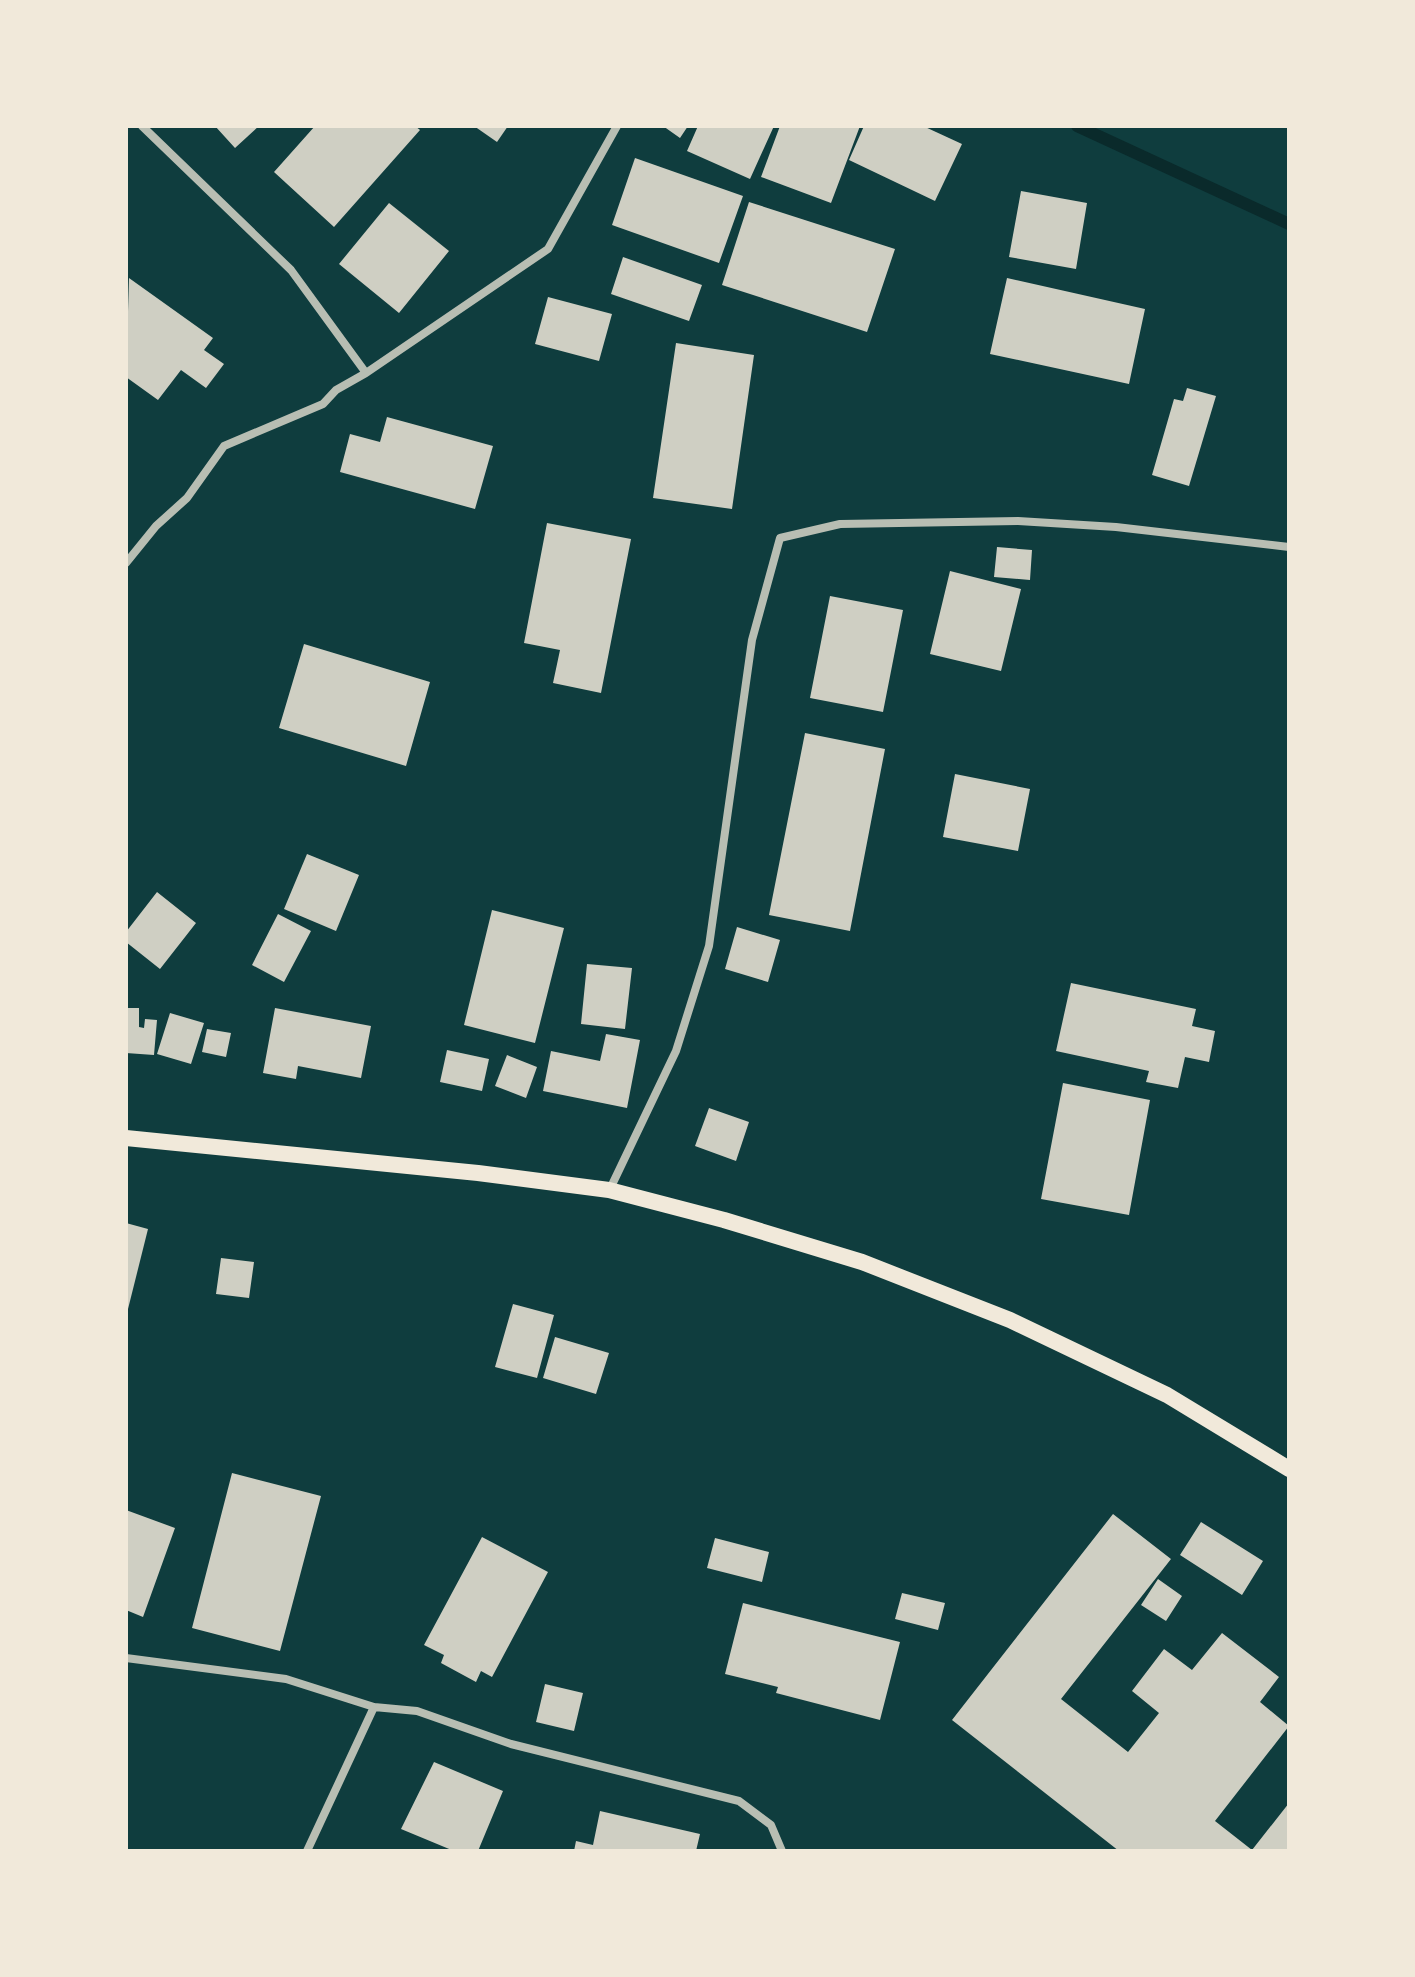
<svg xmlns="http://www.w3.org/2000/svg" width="1415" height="1977" font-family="'IBM Plex Sans',sans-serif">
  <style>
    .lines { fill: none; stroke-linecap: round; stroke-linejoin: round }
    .stream { stroke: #0a2a2b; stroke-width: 12 }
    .building { fill: #cfcfc3 }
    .minor { stroke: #b8beb3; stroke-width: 8 }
    .secondary { stroke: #f1e9da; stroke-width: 16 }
  </style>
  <rect width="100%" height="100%" fill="#0f3d3e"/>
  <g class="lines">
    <path class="stream" d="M 1077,126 L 1289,224"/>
  </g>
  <path class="building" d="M 215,126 L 259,126 L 235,148 Z
    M 315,126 L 415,126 L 420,130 L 334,227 L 274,172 Z
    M 474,126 L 508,126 L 497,142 Z
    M 663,126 L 688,126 L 680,138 Z
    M 698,126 L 774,126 L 750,179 L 687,151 Z
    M 780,126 L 860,126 L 831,203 L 761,177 Z
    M 864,126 L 923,126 L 962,144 L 935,201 L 849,160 Z
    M 635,158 L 743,196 L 719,263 L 612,225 Z
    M 1021,191 L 1087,203 L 1076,269 L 1009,257 Z
    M 749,202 L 895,249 L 867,332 L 722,285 Z
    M 389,203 L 449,251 L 399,313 L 339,264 Z
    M 623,257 L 702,285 L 689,321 L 611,294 Z
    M 129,278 L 213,338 L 204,350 L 224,364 L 206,388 L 181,370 L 158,400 L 126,377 Z
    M 1007,278 L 1145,309 L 1129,384 L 990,354 Z
    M 548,297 L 612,314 L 599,361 L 535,344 Z
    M 676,343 L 754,355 L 732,509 L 653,498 Z
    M 1187,388 L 1216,396 L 1189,486 L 1152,475 L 1174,399 L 1183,401 Z
    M 387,417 L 493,446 L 475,509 L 340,472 L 350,434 L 380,442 Z
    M 547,523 L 631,539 L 601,693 L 553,683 L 560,650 L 524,643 Z
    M 997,547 L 1032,550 L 1030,580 L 994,577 Z
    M 950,571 L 1021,589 L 1001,671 L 930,654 Z
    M 830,596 L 903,610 L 883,712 L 810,698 Z
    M 304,644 L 430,682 L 406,766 L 279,728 Z
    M 805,733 L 885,749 L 850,931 L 769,915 Z
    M 955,774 L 1030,789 L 1018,851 L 943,837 Z
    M 307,854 L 359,875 L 336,931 L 284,909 Z
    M 157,892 L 196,923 L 160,969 L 126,942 L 126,932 Z
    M 492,910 L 564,928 L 535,1043 L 464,1025 Z
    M 278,914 L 311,931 L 284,982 L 252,965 Z
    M 737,927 L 780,940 L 768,982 L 725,969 Z
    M 587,964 L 632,968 L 625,1029 L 581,1024 Z
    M 1071,983 L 1196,1009 L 1192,1026 L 1215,1031 L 1209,1062 L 1185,1057 L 1178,1088 L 1146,1082 L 1149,1071 L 1056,1051 Z
    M 126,1008 L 139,1008 L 139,1027 L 144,1028 L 145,1019 L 157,1020 L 154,1055 L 126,1053 Z
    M 275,1008 L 371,1026 L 361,1078 L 298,1066 L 296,1079 L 263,1073 Z
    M 170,1013 L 204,1023 L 191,1064 L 157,1054 Z
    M 207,1029 L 231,1033 L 226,1057 L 202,1052 Z
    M 606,1034 L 640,1040 L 627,1108 L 543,1091 L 551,1051 L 600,1061 Z
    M 447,1050 L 489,1059 L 482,1091 L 440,1082 Z
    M 507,1055 L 537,1067 L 526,1098 L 495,1086 Z
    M 1063,1083 L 1150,1100 L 1129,1215 L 1041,1199 Z
    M 709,1108 L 749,1122 L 736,1161 L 695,1146 Z
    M 126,1223 L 148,1229 L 127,1313 L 126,1312 Z
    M 221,1258 L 254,1262 L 249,1298 L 216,1294 Z
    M 513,1304 L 554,1315 L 537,1378 L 495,1367 Z
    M 555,1337 L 609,1353 L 596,1394 L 543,1378 Z
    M 232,1473 L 321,1496 L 280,1651 L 192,1628 Z
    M 126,1510 L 175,1528 L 143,1617 L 126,1610 Z
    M 1113,1514 L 1171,1559 L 1061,1699 L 1128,1752 L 1159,1713 L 1132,1691 L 1164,1649 L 1192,1670 L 1222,1633 L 1279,1677 L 1260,1702 L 1289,1726 L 1215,1821 L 1252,1850 L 1289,1803 L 1289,1851 L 1119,1851 L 952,1720 Z
    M 1201,1522 L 1263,1561 L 1242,1595 L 1180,1555 Z
    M 482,1537 L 548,1572 L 492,1677 L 481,1671 L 476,1682 L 441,1663 L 444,1655 L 424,1645 Z
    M 715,1538 L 769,1552 L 762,1582 L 707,1568 Z
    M 1158,1579 L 1182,1596 L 1166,1621 L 1141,1605 Z
    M 902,1593 L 945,1603 L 938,1630 L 895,1619 Z
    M 743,1603 L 900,1642 L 880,1720 L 776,1693 L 778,1687 L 725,1674 Z
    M 545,1684 L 583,1693 L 574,1731 L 536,1722 Z
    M 434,1762 L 503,1791 L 478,1851 L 454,1851 L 401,1829 Z
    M 600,1811 L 700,1834 L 696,1851 L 574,1851 L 576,1841 L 593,1845 Z"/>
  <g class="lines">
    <path class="minor" d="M 366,373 L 548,249 L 617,126
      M 126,563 L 156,526 L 187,498 L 224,446 L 323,404 L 336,390 L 366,373 L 291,270 L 142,126
      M 610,1189 L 676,1051 L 709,946 L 752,640 L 780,538 L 840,524 L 1018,521 L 1116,527 L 1289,547
      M 126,1658 L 286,1679 L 374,1707 L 417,1711 L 511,1744 L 739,1801 L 771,1825 L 782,1851
      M 307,1851 L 374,1707"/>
    <path class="secondary" d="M 126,1138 L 478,1173 L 609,1190 L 724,1220 L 862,1262 L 1010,1320 L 1167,1395 L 1289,1469"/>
  </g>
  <rect width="1415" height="1977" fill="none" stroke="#f1e9da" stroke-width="256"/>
</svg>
